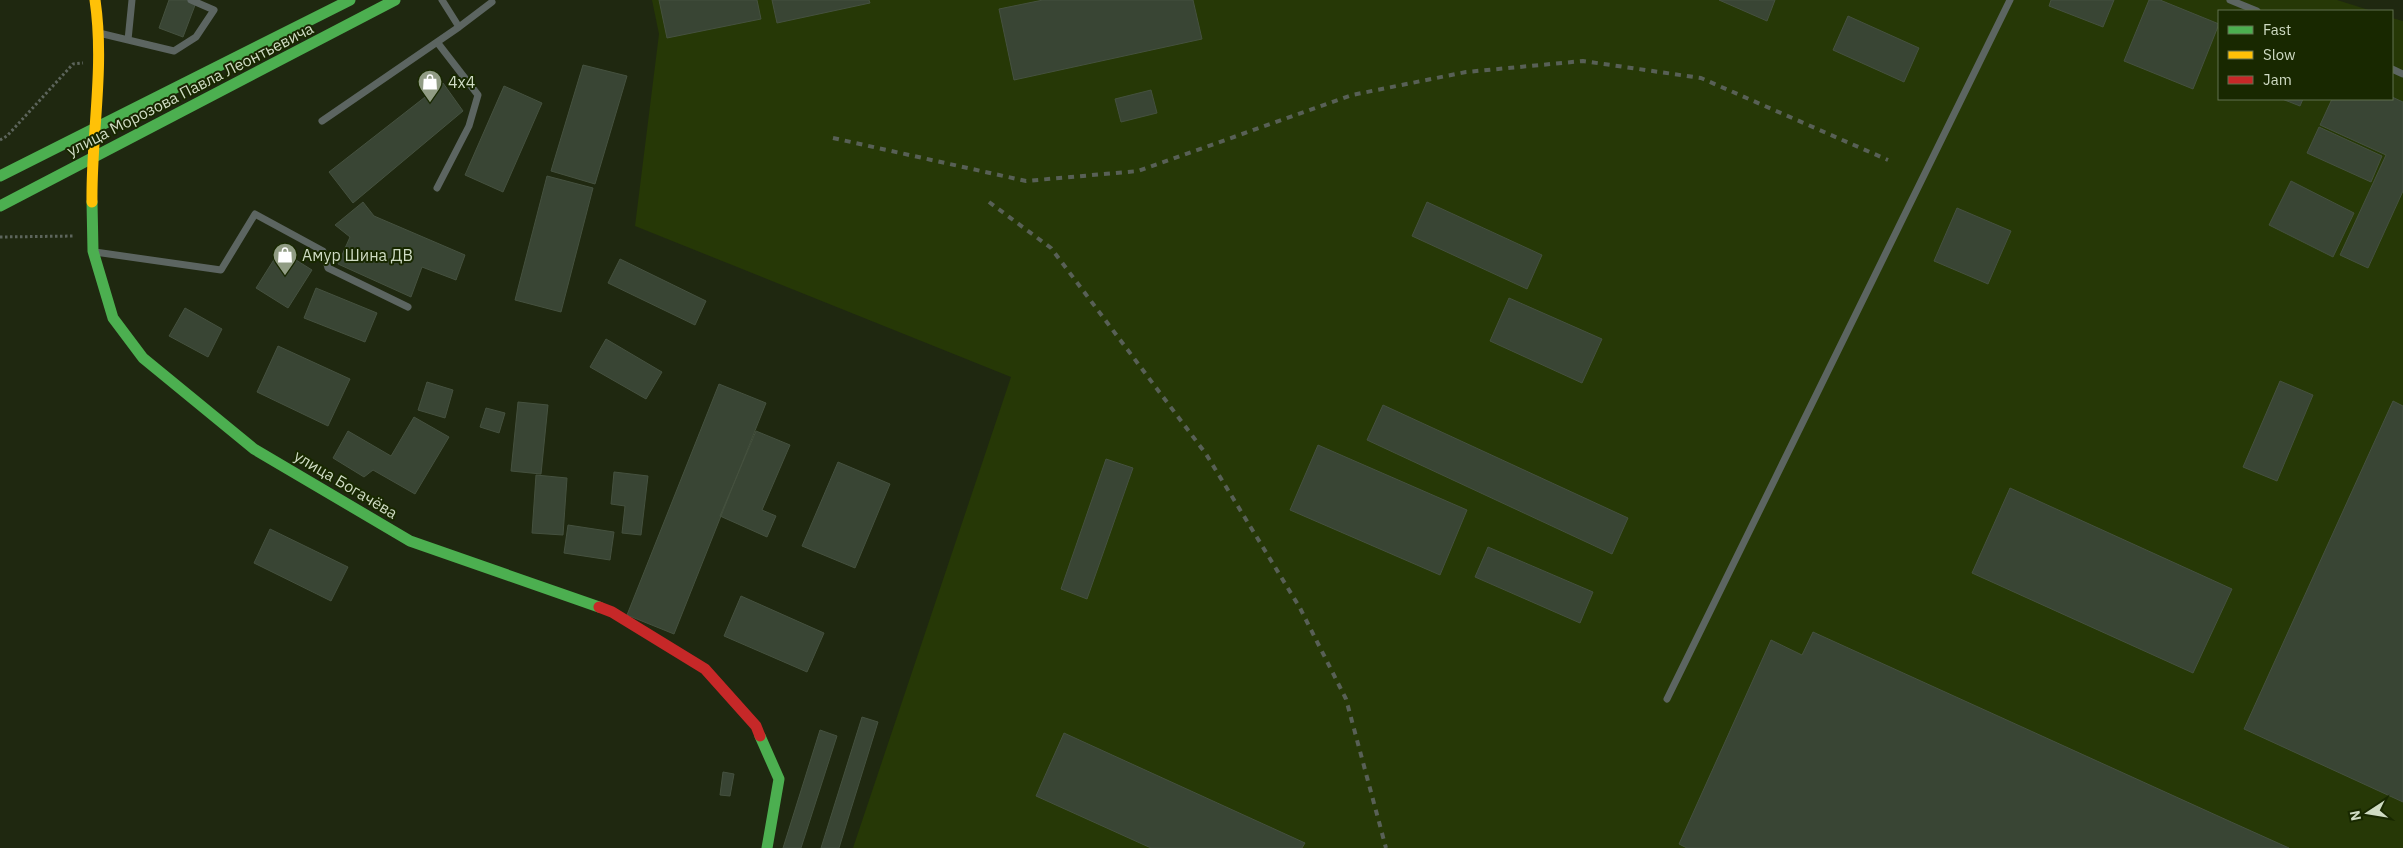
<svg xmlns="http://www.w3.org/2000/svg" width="2403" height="848" font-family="'IBM Plex Sans',sans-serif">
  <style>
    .built { fill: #263806 }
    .building { fill: #394534; stroke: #45513f }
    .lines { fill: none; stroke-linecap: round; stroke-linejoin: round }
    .path { stroke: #5d655c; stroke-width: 3; stroke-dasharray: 2.5 2.5; stroke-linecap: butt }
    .lane { stroke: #5c6561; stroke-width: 7 }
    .fast { stroke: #4caf50; stroke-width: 11 }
    .slow { stroke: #ffc107; stroke-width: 11 }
    .jam { stroke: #c62828; stroke-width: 11 }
    .rail { stroke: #586056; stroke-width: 4; stroke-dasharray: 6 6; stroke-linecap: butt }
    .labels { text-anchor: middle; stroke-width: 4; stroke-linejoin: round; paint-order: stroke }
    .poi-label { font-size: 16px; fill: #cfdbc3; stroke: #182800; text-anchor: start }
    .street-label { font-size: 16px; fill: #cfdbc3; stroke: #182800 }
  </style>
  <rect width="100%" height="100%" fill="#1f2810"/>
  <path class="built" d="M 652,0 L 2337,0 L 2372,11 L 2219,11 L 2219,99 L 2392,99 L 2392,18 L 2403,21 L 2403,848 L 853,848 L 1011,377 L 635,226 L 659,34 Z"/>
  <path class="building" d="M 169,0 L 197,0 L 183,37 L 159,28 Z
    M 659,0 L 757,0 L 761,19 L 667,38 Z
    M 772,0 L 869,0 L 870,3 L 777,23 Z
    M 1043,0 L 1193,0 L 1202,39 L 1014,80 L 999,9 Z
    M 1719,0 L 1775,0 L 1767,21 Z
    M 2051,0 L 2114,0 L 2103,27 L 2049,6 Z
    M 2149,0 L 2160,0 L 2219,24 L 2193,89 L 2124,61 Z
    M 1848,16 L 1919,48 L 1904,82 L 1833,50 Z
    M 583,65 L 627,76 L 595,184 L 551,171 Z
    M 443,83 L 463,111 L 353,203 L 329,172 Z
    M 504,86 L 542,103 L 503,192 L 465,175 Z
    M 1151,90 L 1157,113 L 1121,122 L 1115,99 Z
    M 2392,97 L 2403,102 L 2403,191 L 2368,268 L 2340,255 L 2386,155 L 2320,125 L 2332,99 L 2392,99 Z
    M 2282,99 L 2303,99 L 2300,106 Z
    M 2319,127 L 2382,156 L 2371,182 L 2307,153 Z
    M 547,176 L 593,188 L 561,312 L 515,300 Z
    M 2291,181 L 2354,213 L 2333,257 L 2269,225 Z
    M 363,202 L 374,216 L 465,255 L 456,280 L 422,267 L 411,297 L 338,264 L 350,237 L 335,225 Z
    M 1427,202 L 1542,255 L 1527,289 L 1412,236 Z
    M 1957,208 L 2011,231 L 1988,284 L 1934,261 Z
    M 280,250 L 312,270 L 288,308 L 256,288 Z
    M 620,259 L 706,301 L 695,325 L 608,283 Z
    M 316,288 L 377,313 L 365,342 L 304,318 Z
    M 1509,298 L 1602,339 L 1582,383 L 1490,341 Z
    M 185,308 L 222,329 L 208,357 L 169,336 Z
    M 606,339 L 662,372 L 646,399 L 590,367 Z
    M 278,346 L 350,379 L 328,426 L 257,392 Z
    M 2280,381 L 2313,395 L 2277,481 L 2243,467 Z
    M 427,382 L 453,390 L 445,418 L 418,410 Z
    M 719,384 L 766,403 L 674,634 L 627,615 Z
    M 2393,401 L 2403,406 L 2403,802 L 2244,729 Z
    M 518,402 L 548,405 L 541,474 L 511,471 Z
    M 1383,405 L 1628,518 L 1612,554 L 1367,440 Z
    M 486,408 L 505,413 L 499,433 L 480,427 Z
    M 414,417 L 449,437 L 415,494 L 373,470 L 364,477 L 333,458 L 348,431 L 391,456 Z
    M 756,431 L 790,445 L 762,510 L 776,516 L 767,537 L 720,516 Z
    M 1318,445 L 1467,510 L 1440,575 L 1290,510 Z
    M 1106,459 L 1133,468 L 1087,599 L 1061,589 Z
    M 838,462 L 890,484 L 855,568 L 802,546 Z
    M 614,472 L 648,476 L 641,535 L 622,533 L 625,506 L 611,504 Z
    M 536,475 L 567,478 L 563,535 L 532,533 Z
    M 2010,488 L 2232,589 L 2193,673 L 1972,573 Z
    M 568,525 L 614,532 L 610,560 L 564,553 Z
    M 270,529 L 348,567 L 331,601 L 254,563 Z
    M 1488,547 L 1593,592 L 1580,623 L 1475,577 Z
    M 741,596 L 824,633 L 807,672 L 724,636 Z
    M 1813,632 L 2229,821 L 2289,848 L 1687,848 L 1679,844 L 1771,640 L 1802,655 Z
    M 862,717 L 878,722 L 839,848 L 821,848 Z
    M 820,730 L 837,736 L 801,848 L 783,848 Z
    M 1064,733 L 1305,843 L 1302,848 L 1151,848 L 1036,796 Z
    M 723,772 L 734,774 L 730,796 L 720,795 Z"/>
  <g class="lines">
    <path class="path" d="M 0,140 L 7,136 L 73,64 L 83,63
      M 0,237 L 75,236"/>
    <path class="lane" d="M 2230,0 L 2257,11
      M 459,27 L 492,2
      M 99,33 L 174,51 L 196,37 L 214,10 L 191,0
      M 128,40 L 132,0
      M 437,42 L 478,95 L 469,126 L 437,188
      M 2392,69 L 2403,74
      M 322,121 L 459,27 L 442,0
      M 95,252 L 221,270 L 255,214 L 323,251 L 328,268 L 408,307
      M 1667,699 L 2010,0"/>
    <path class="fast" d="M 0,176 L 350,0
      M 92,202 L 93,251 L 113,318 L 143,358 L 254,449 L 410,541 L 599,607
      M 0,206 L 395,0
      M 760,736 L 779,779 L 767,848"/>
    <path class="slow" d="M 92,202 C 91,135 105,68 95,0"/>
    <path class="jam" d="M 599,607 L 612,612 L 705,669 L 756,726 L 760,736"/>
    <path class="rail" d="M 833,138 L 1026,181 L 1138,171 L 1352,95 L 1466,72 L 1583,61 L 1701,78 L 1888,160
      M 989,202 L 1051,248 L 1206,454 L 1300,608 L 1346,699 L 1386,848"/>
  </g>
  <defs>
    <symbol id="shop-pin" viewBox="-11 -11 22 30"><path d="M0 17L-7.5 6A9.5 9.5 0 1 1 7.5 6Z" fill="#919c84" stroke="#182800"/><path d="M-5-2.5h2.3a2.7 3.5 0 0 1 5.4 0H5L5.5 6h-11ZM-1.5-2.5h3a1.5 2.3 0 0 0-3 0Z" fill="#fff"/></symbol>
  </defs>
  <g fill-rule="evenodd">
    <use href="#shop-pin" x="416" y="68" width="28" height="38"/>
    <use href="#shop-pin" x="271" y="241" width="28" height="38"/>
  </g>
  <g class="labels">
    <g class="poi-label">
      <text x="448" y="88">4х4</text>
      <text x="302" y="261">Амур Шина ДВ</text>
    </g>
    <g class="street-label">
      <text transform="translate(190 89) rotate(-27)" y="6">улица Морозова Павла Леонтьевича</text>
      <text transform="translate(346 484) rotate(31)" y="6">улица Богачёва</text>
    </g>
  </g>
  <rect x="2218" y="10" width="175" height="90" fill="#182800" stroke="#61704e"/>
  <rect x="2228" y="26" width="25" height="8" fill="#4caf50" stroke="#61704e"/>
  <text x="2263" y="35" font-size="15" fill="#cfdbc3">Fast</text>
  <rect x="2228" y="51" width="25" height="8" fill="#ffc107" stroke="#61704e"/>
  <text x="2263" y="60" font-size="15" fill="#cfdbc3">Slow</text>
  <rect x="2228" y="76" width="25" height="8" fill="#c62828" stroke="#61704e"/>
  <text x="2263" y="85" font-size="15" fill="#cfdbc3">Jam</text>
  <g transform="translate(2368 813) rotate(258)" stroke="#182800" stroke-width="4" paint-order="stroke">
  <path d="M0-4L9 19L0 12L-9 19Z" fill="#cfdbc3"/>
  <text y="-8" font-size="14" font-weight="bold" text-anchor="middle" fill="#cfdbc3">N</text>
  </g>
</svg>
